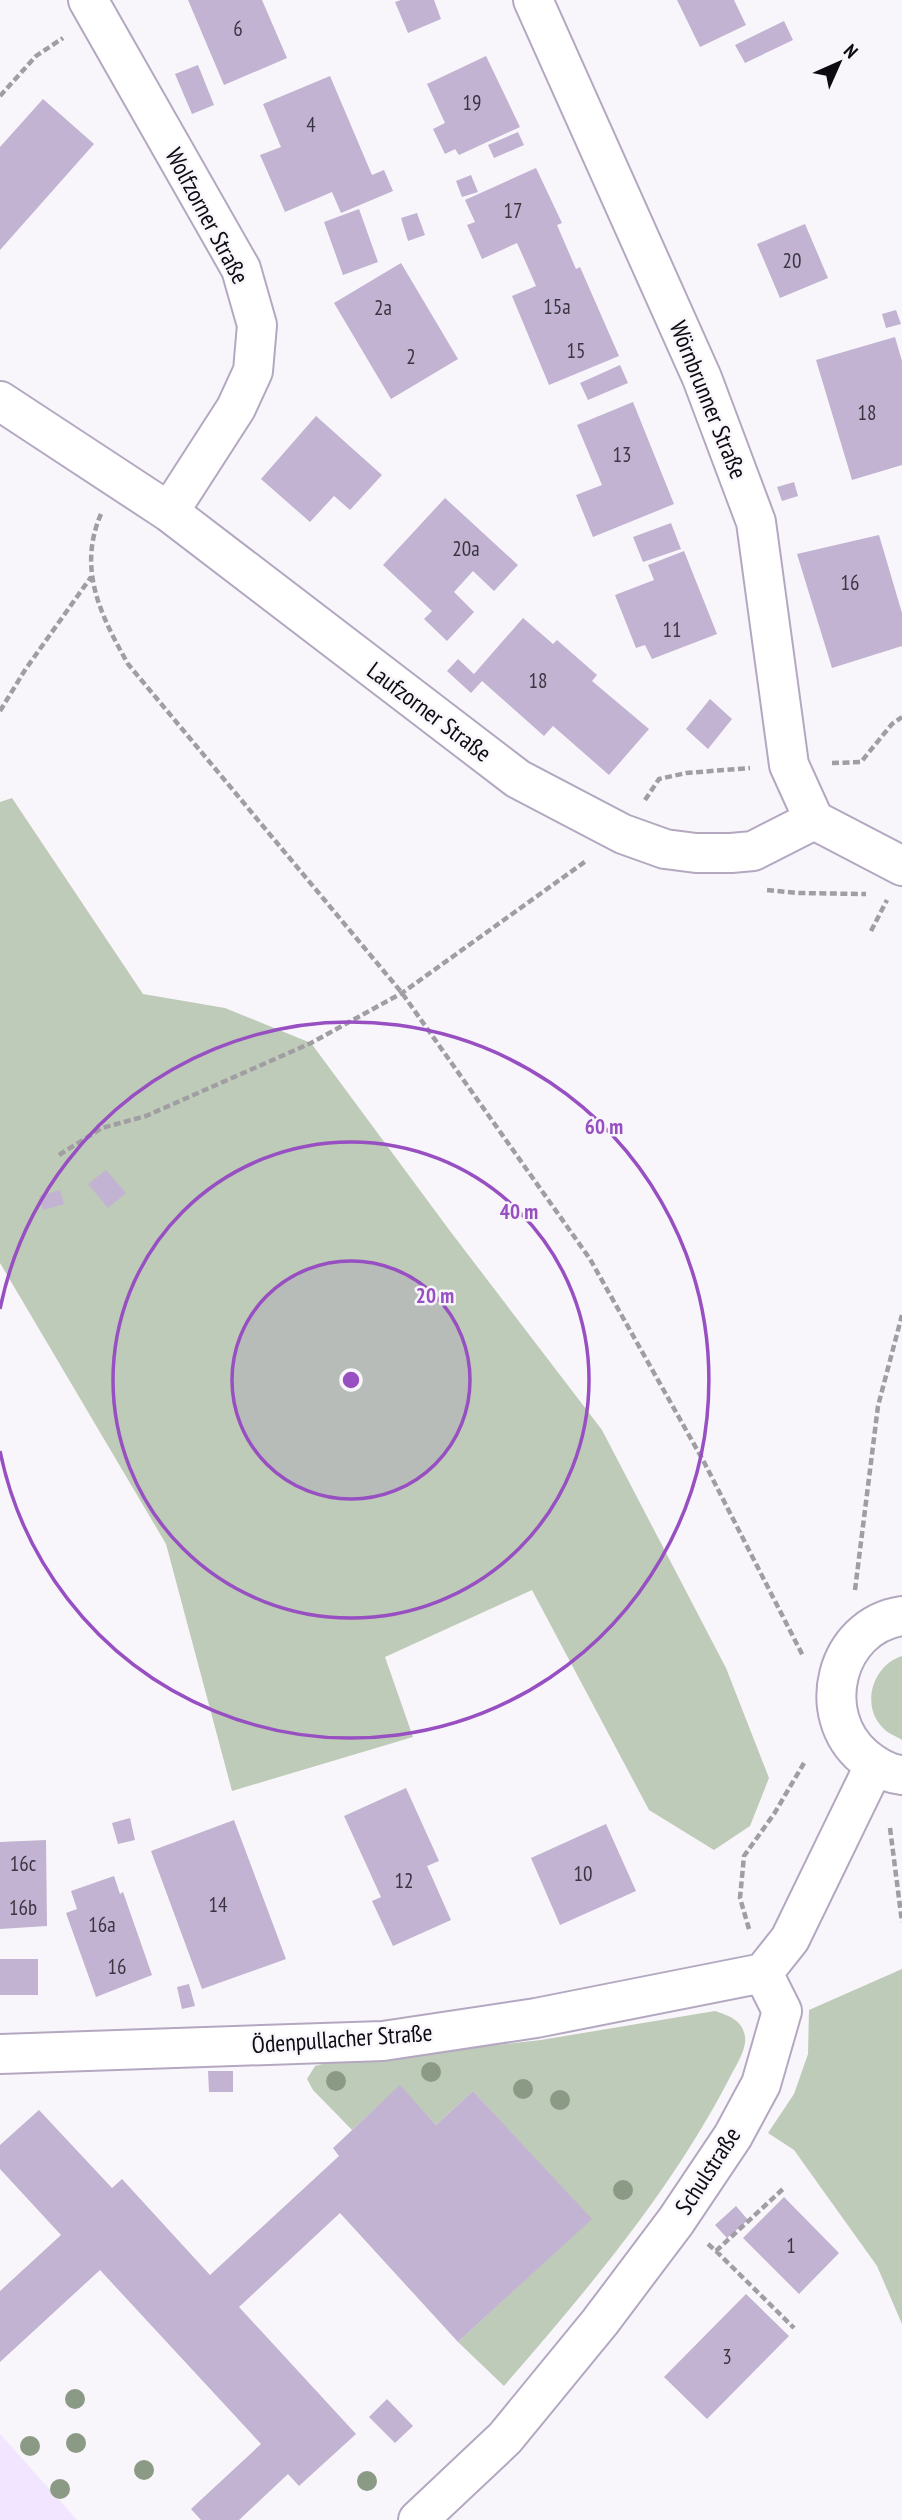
<svg xmlns="http://www.w3.org/2000/svg" width="902" height="2520" font-family="'PT Sans Narrow',sans-serif">
  <style>
    .built { fill: #f1e5ff }
    .green { fill: #becbb8 }
    .building { fill: #c1b3d1 }
    .lines { fill: none; stroke-linecap: round; stroke-linejoin: round }
    .street-casing { stroke: #b4a8c1; stroke-width: 42 }
    .path { stroke: #a09da3; stroke-width: 4.5; stroke-dasharray: 7 3.5; stroke-linecap: butt }
    .street { stroke: #fff; stroke-width: 38 }
    .tree { fill: #8b9a85 }
    .ring { fill: none; stroke: #974fc2; stroke-width: 3.5 }
    .labels { text-anchor: middle; stroke-width: 5; stroke-linejoin: round; paint-order: stroke }
    .number-label { font-size: 21px; fill: #3b3442 }
    .street-label { font-size: 24px; fill: #0e0a12; stroke: #f8f6fb }
    .centre { fill: #974fc2; stroke: #f8f6fb; stroke-width: 3.5 }
    .ring-label { font-size: 21px; text-anchor: middle; font-weight: bold; fill: #974fc2; stroke: #f8f6fb; stroke-width: 5; stroke-linejoin: round; paint-order: stroke }
  </style>
  <rect width="100%" height="100%" fill="#f8f6fb"/>
  <path class="built" d="M 0,2434 L 77,2520 L 0,2520 Z"/>
  <path class="green" d="M 12,798 L 143,994 L 225,1008 L 311,1043 L 450,1231 L 602,1430 L 726,1668 L 769,1778 L 750,1826 L 714,1850 L 649,1810 L 532,1590 L 385,1657 L 413,1737 L 232,1791 L 166,1544 L 0,1263 L 0,802 Z
    M 902,1656 L 902,1740 C 896,1736 887,1733 883,1728 C 860,1705 873,1665 902,1656 Z
    M 902,1969 L 902,2324 L 877,2266 L 794,2150 L 768,2133 L 794,2094 L 808,2054 L 809,2010 Z
    M 715,2011 C 729,2016 743,2020 745,2037 C 747,2050 734,2069 728,2081 C 669,2194 587,2290 504,2386 L 458,2342 L 591,2219 L 473,2091 L 436,2125 L 400,2086 L 352,2130 L 313,2090 L 307,2079 L 315,2066 L 323,2064 L 541,2040 Z"/>
  <path class="building" d="M 188,0 L 262,0 L 287,58 L 224,85 Z
    M 401,0 L 434,0 L 441,19 L 408,33 L 395,2 Z
    M 677,0 L 734,0 L 746,25 L 700,47 Z
    M 784,21 L 793,40 L 745,63 L 735,45 Z
    M 486,56 L 520,127 L 459,155 L 455,149 L 445,154 L 433,129 L 445,123 L 427,84 Z
    M 198,65 L 214,105 L 192,114 L 175,74 Z
    M 330,76 L 372,175 L 384,170 L 393,191 L 341,213 L 332,192 L 285,212 L 260,155 L 281,147 L 263,104 Z
    M 43,99 L 94,144 L 0,250 L 0,147 Z
    M 518,132 L 524,145 L 494,158 L 488,145 Z
    M 536,168 L 562,223 L 557,225 L 576,269 L 580,267 L 619,356 L 549,385 L 512,296 L 536,286 L 526,263 L 517,243 L 482,259 L 467,225 L 475,222 L 465,200 Z
    M 471,175 L 478,192 L 462,197 L 456,181 Z
    M 359,209 L 378,262 L 343,275 L 324,222 Z
    M 417,213 L 425,235 L 408,241 L 401,218 Z
    M 805,224 L 828,278 L 780,298 L 757,244 Z
    M 401,263 L 458,359 L 391,399 L 334,303 Z
    M 896,310 L 901,324 L 886,328 L 882,314 Z
    M 895,337 L 902,361 L 902,465 L 852,480 L 816,360 Z
    M 620,365 L 628,383 L 588,400 L 580,383 Z
    M 633,402 L 674,504 L 593,537 L 576,495 L 602,485 L 577,425 Z
    M 316,416 L 382,475 L 350,510 L 334,496 L 310,522 L 261,479 Z
    M 794,482 L 798,496 L 782,501 L 777,487 Z
    M 445,498 L 518,565 L 494,591 L 473,571 L 454,592 L 474,612 L 447,641 L 424,619 L 432,611 L 383,565 Z
    M 671,523 L 681,549 L 643,562 L 633,537 Z
    M 879,535 L 902,613 L 902,646 L 832,668 L 797,554 Z
    M 684,551 L 717,634 L 652,659 L 645,645 L 636,648 L 615,595 L 654,580 L 648,565 Z
    M 523,618 L 553,644 L 557,640 L 597,675 L 592,681 L 649,729 L 609,775 L 553,726 L 544,736 L 482,681 L 471,693 L 447,671 L 458,659 L 474,674 Z
    M 710,699 L 732,719 L 708,749 L 686,729 Z
    M 106,1170 L 126,1193 L 108,1208 L 88,1184 Z
    M 60,1190 L 64,1204 L 43,1210 L 39,1196 Z
    M 406,1788 L 439,1861 L 427,1866 L 451,1920 L 393,1946 L 372,1901 L 381,1897 L 344,1816 Z
    M 130,1818 L 135,1840 L 118,1844 L 112,1823 Z
    M 234,1820 L 286,1959 L 202,1989 L 151,1851 Z
    M 606,1824 L 636,1891 L 560,1925 L 531,1858 Z
    M 46,1840 L 47,1926 L 0,1929 L 0,1842 Z
    M 114,1876 L 120,1894 L 123,1892 L 152,1975 L 96,1997 L 66,1913 L 77,1909 L 71,1891 Z
    M 0,1959 L 38,1959 L 38,1995 L 0,1995 Z
    M 189,1984 L 195,2006 L 182,2009 L 177,1987 Z
    M 208,2071 L 233,2071 L 233,2092 L 209,2092 Z
    M 400,2085 L 436,2125 L 473,2091 L 592,2219 L 458,2342 L 340,2213 L 239,2307 L 356,2434 L 299,2486 L 288,2474 L 239,2520 L 201,2520 L 191,2509 L 261,2444 L 100,2270 L 0,2362 L 0,2291 L 61,2235 L 0,2169 L 0,2145 L 39,2110 L 112,2188 L 122,2179 L 210,2275 L 339,2156 L 333,2148 Z
    M 784,2197 L 839,2253 L 799,2294 L 743,2238 Z
    M 736,2206 L 748,2220 L 727,2238 L 715,2225 Z
    M 746,2294 L 789,2336 L 707,2419 L 664,2377 Z
    M 387,2399 L 413,2426 L 395,2443 L 369,2417 Z"/>
  <g class="lines">
    <defs>
      <path id="street" d="M 88,0 L 241,269 L 257,325 L 253,371 L 236,408 L 169,512
        M 533,0 L 702,378 L 756,522 L 789,765 L 814,820
        M 0,401 L 169,512 L 518,779 L 623,834 L 665,849 L 696,853 L 731,853 L 753,851 L 814,820
        M 814,820 L 902,866
        M 902,1616 C 835,1626 814,1715 864,1757 C 875,1766 888,1774 902,1775
        M 763,1973 L 790,1939 L 874,1766
        M 0,2054 L 383,2041 L 536,2018 L 763,1973
        M 418,2520 L 505,2438 L 600,2322 L 676,2221 L 733,2136 L 761,2084 L 782,2011 L 763,1973"/>
    </defs>
    <use href="#street" class="street-casing"/>
    <path class="path" d="M 0,96 L 36,56 L 63,38
      M 101,514 C 77,569 101,616 128,664 L 402,993 L 590,1259 L 704,1462 L 803,1656
      M 0,711 L 25,670 L 91,577
      M 832,763 L 861,762 L 892,724 L 902,717
      M 645,800 L 659,779 L 686,773 L 750,768
      M 767,890 L 797,893 L 866,894
      M 871,931 L 887,900
      M 59,1155 L 102,1128 L 146,1116 L 311,1043 L 402,993 L 586,861
      M 855,1590 L 878,1406 L 902,1315
      M 890,1828 L 902,1922
      M 749,1929 L 740,1898 L 744,1856 L 774,1814 L 804,1763
      M 708,2244 L 716,2251 L 784,2188
      M 716,2251 L 794,2328"/>
    <use href="#street" class="street"/>
  </g>
  <g class="tree">
    <circle cx="431" cy="2072" r="10"/>
    <circle cx="336" cy="2081" r="10"/>
    <circle cx="523" cy="2089" r="10"/>
    <circle cx="560" cy="2100" r="10"/>
    <circle cx="623" cy="2190" r="10"/>
    <circle cx="75" cy="2399" r="10"/>
    <circle cx="76" cy="2443" r="10"/>
    <circle cx="30" cy="2446" r="10"/>
    <circle cx="144" cy="2470" r="10"/>
    <circle cx="367" cy="2481" r="10"/>
    <circle cx="60" cy="2489" r="10"/>
  </g>
  <circle cx="351" cy="1380" r="119" fill="#974fc2" fill-opacity=".12"/>
  <g class="ring">
    <circle cx="351" cy="1380" r="119"/>
    <circle cx="351" cy="1380" r="238"/>
    <path d="M0 1309A358 358 0 1 1 0 1451"/>
  </g>
  <g class="labels">
    <g class="number-label">
      <text x="238" y="36">6</text>
      <text x="472" y="110">19</text>
      <text x="311" y="132">4</text>
      <text x="513" y="218">17</text>
      <text x="792" y="268">20</text>
      <text x="557" y="314">15a</text>
      <text x="383" y="315">2a</text>
      <text x="576" y="358">15</text>
      <text x="411" y="364">2</text>
      <text x="867" y="420">18</text>
      <text x="622" y="462">13</text>
      <text x="466" y="556">20a</text>
      <text x="850" y="590">16</text>
      <text x="672" y="637">11</text>
      <text x="538" y="688">18</text>
      <text x="23" y="1871">16c</text>
      <text x="583" y="1881">10</text>
      <text x="404" y="1888">12</text>
      <text x="218" y="1912">14</text>
      <text x="23" y="1915">16b</text>
      <text x="102" y="1932">16a</text>
      <text x="117" y="1974">16</text>
      <text x="791" y="2253">1</text>
      <text x="727" y="2364">3</text>
    </g>
    <g class="street-label">
      <text transform="translate(207 216) rotate(62)" y="8">Wolfzorner Straße</text>
      <text transform="translate(708 400) rotate(68)" y="8">Wörnbrunner Straße</text>
      <text transform="translate(429 712) rotate(37)" y="8">Laufzorner Straße</text>
      <text transform="translate(342 2039) rotate(-4)" y="8">Ödenpullacher Straße</text>
      <text transform="translate(708 2171) rotate(-57)" y="8">Schulstraße</text>
    </g>
  </g>
  <circle cx="351" cy="1380" r="10" class="centre"/>
  <g class="ring-label">
    <text x="604" y="1134">60 m</text>
    <text x="519" y="1219">40 m</text>
    <text x="435" y="1303">20 m</text>
  </g>
  <g transform="translate(839 63) rotate(45)" stroke="#f8f6fb" stroke-width="5" paint-order="stroke">
  <path d="M0-5L12 26L0 18L-12 26Z" fill="#0e0a12"/>
  <text y="-10" font-size="19" font-weight="bold" text-anchor="middle" fill="#0e0a12">N</text>
  </g>
</svg>
